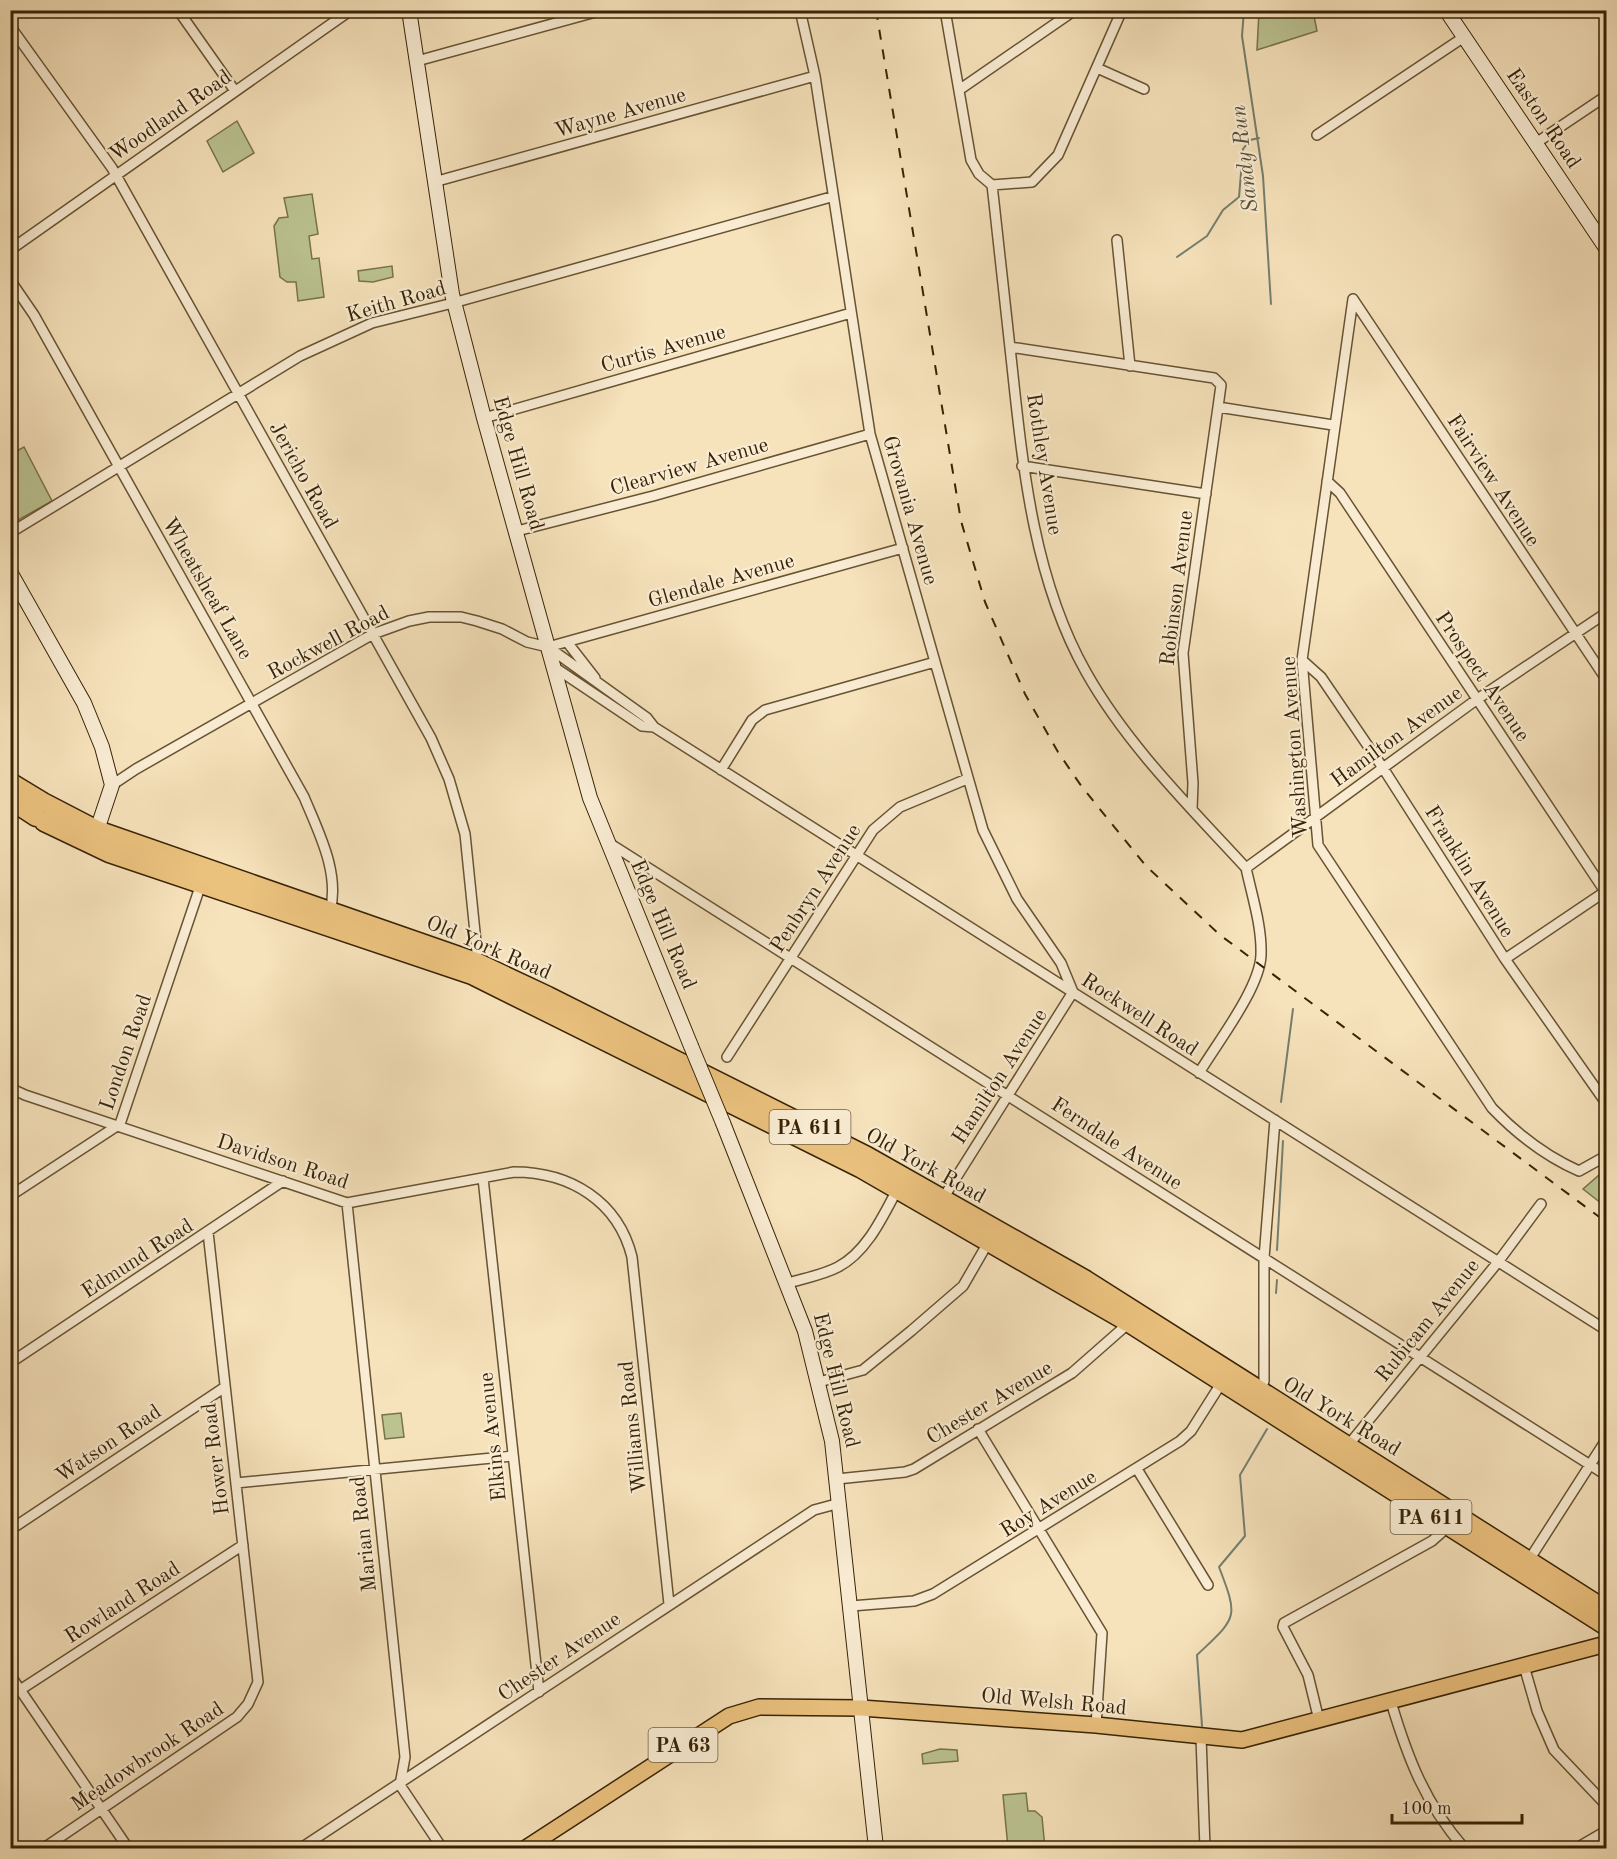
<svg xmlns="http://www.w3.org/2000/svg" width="1617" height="1859" font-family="'Old Standard TT',serif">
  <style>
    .green { fill: #bbc391; stroke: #79734b; stroke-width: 1.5 }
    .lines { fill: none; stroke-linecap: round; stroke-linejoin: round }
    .stream { stroke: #747f6f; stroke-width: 2 }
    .street-casing { stroke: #675332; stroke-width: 12 }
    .secondary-casing { stroke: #372305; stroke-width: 16 }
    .primary-casing { stroke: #372305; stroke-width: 18 }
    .highway-casing { stroke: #372305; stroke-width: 21 }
    .street { stroke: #f9ecd3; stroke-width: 9 }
    .secondary { stroke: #f9ecd3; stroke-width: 14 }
    .primary { stroke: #ebc17e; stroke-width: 15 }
    .highway { stroke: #ebc17e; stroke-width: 18 }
    .rail { stroke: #372305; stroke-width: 2; stroke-dasharray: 10 10; stroke-linecap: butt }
    .secondary-bridge-casing { stroke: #372305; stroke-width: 16; stroke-linecap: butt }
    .secondary-bridge { stroke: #f9ecd3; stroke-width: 14 }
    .labels { text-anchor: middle; stroke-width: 4.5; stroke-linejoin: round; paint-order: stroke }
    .shield { fill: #f9ecd3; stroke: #715f43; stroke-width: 1.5 }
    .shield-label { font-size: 20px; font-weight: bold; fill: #372305 }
    .street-label { font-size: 21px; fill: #372305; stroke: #f9ecd3 }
    .water-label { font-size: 22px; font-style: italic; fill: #56513a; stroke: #f9ecd3 }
  </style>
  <rect width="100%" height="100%" fill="#f6e2bb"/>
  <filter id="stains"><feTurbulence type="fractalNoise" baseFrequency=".00333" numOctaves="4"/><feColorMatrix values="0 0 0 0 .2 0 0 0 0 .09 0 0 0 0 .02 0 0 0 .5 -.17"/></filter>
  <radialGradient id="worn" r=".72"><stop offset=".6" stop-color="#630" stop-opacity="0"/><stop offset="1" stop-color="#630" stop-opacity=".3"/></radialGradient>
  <path class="green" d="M 1259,11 L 1313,11 L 1317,31 L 1257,50 Z
    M 237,121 L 254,153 L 223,172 L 207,141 Z
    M 312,194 L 318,234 L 309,236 L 312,259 L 319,258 L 324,297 L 298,301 L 296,282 L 287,282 L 280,277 L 274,226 L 279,218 L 288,217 L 284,198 Z
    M 392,266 L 393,277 L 373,282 L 359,281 L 358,271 Z
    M 24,447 L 52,501 L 11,524 L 11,454 Z
    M 1606,1169 L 1606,1207 L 1583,1189 Z
    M 401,1413 L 404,1437 L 385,1439 L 382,1415 Z
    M 940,1749 L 957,1750 L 958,1761 L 923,1764 L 922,1754 Z
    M 1026,1793 L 1028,1811 L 1035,1811 L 1042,1817 L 1045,1848 L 1008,1848 L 1003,1795 Z"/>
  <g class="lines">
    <path class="stream" d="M 1244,10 L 1242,36 L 1263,176 L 1271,304
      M 1177,257 L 1207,236 L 1223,210 L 1239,197 L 1243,149 L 1250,140 L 1259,138
      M 1281,1102 L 1293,1009
      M 1277,1250 L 1283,1141
      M 1276,1293 L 1277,1280
      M 1202,1726 L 1197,1655 C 1237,1617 1239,1619 1219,1567 L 1245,1536 L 1240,1475 L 1267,1429"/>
    <defs>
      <path id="street" d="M 178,10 L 235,91
        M 800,10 L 815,76 L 870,434 L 983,830 L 1017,899 L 1061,963 L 1073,992 L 942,1200
        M 945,10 L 971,160 L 979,174 L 992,185 C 999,245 1005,305 1012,366 C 1023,469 1034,580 1086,672 C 1127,745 1190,807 1246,868
        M 10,26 L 112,168 L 431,738 L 449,779 L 465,834 L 477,952 L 475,963
        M 417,61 L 603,10
        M 1097,68 L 1144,89
        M 959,90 L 1075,10
        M 1317,135 L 1464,37
        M 1536,143 L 1606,96
        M 434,182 L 815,76
        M 992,185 L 1032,182 L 1058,155 L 1122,10
        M 1117,240 L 1130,366
        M 10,250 L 351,10
        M 10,280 L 34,315 L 304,797 C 319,833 340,873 330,912
        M 1353,299 L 1302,660 L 1318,845 L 1492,1108 C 1516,1133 1547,1157 1579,1171 L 1606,1156
        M 1353,299 L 1606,679
        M 1010,347 L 1214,378 L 1221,385 L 1218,407 L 1333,425
        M 484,418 L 851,313
        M 1022,466 L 1206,494
        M 1327,481 L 1340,493 L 1606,893
        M 517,531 L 653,496 L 870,434
        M 10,533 L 300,356 L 372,323 L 453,303 L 831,197
        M 567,642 L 595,678
        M 548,647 L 903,548
        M 1302,660 L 1321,677 L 1383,768 L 1505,959 L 1606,1103
        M 554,667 L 642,726 L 654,727
        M 721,770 L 752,720 L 765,710 L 935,662
        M 112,785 L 136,769 L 373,634 L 409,621 L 429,617 L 461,617 L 477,621 L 502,629 L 527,642 L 548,647 L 647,718 L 654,727 L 1606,1330
        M 1192,809 L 1193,783 L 1183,653 L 1218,407
        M 609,843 L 1606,1475
        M 1505,959 L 1606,891
        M 727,1057 L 873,830 L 900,807 L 967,779
        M 1199,1073 C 1217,1043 1260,988 1261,955 C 1262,926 1252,896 1246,868 L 1476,700 L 1606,613
        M 10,1088 L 25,1095 L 347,1203 L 514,1172 C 570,1172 618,1201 632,1257 L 669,1604
        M 483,1178 L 539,1692
        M 10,1196 L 120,1124 L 202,881
        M 347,1203 L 405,1757 L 400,1785 L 442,1848
        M 788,1283 C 805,1278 823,1275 838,1267 C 867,1252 883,1216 898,1188
        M 10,1363 L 283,1181
        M 819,1382 L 863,1370 L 911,1331 L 963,1286 L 989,1241
        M 1260,1393 L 1264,1381 L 1264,1258 L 1275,1120
        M 978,1429 L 1102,1633 L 1096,1725
        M 1346,1448 L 1498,1262 L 1541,1204
        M 1137,1469 L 1208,1585
        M 837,1479 L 905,1472 L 914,1469 L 1072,1373 L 1130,1322
        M 236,1483 L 512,1456
        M 10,1530 L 225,1387
        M 1529,1560 L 1606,1440
        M 851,1606 L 914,1601 L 933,1594 L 1180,1441 L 1191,1431 L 1222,1382
        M 1524,1666 L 1537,1711 L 1554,1750 L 1606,1805
        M 10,1675 L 128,1848
        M 20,1690 L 243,1545
        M 1391,1702 C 1408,1759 1425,1803 1464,1848
        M 1319,1720 L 1308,1675 L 1283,1627 L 1284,1623 L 1432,1541 L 1450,1525
        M 1201,1737 L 1205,1848
        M 44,1848 L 237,1717 L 248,1704 L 258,1682 L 208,1232
        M 301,1848 L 814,1510 L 840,1503
        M 1577,1848 L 1606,1831"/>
      <path id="secondary" d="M 409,10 L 452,294 L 484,418 L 590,798 L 691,1046
        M 1446,10 L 1606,248
        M 10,572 L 84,703 L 102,747 L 112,785 L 94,839
        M 723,1123 L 805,1331 L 832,1441 L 876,1848"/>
      <path id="primary" d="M 526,1848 L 729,1716 L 759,1707 L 861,1708 L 1096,1725 L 1242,1740 L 1606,1644"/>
      <path id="highway" d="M 10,782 L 43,802 L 97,830 L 476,962 L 548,996 L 867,1156 L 1086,1280 L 1606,1610
        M 10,800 L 36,817
        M 44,822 L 109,853 L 472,975 L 860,1168 L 1129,1323 L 1606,1626"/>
    </defs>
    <use href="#street" class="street-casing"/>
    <use href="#secondary" class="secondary-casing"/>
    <use href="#primary" class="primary-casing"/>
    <use href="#highway" class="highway-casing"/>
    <use href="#street" class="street"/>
    <use href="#secondary" class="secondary"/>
    <use href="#primary" class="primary"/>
    <use href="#highway" class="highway"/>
    <path class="rail" d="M 876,10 L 961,521 L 985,602 L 1025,694 L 1058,752 L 1082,787 L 1146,866 L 1220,935 L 1606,1222"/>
    <defs>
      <path id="secondary-bridge" d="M 691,1046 L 723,1123"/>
    </defs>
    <use href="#secondary-bridge" class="secondary-bridge-casing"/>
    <use href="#secondary-bridge" class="secondary-bridge"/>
  </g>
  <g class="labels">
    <g class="shield">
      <rect x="769.5" y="1110" width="81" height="34" rx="4.5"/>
      <rect x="1390.5" y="1500" width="81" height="34" rx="4.5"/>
      <rect x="648.5" y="1728" width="69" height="34" rx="4.5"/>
    </g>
    <g class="shield-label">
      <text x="810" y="1134">PA 611</text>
      <text x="1431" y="1524">PA 611</text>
      <text x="683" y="1752">PA 63</text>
    </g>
    <g class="street-label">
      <text transform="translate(620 112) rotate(-16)" y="7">Wayne Avenue</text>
      <text transform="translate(170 115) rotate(-35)" y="7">Woodland Road</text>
      <text transform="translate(1544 118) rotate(56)" y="7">Easton Road</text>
      <text transform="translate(396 301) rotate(-16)" y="7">Keith Road</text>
      <text transform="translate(663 348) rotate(-16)" y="7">Curtis Avenue</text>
      <text transform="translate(519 463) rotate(74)" y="7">Edge Hill Road</text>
      <text transform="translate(1045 464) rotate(81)" y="7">Rothley Avenue</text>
      <text transform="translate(689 466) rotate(-16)" y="7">Clearview Avenue</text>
      <text transform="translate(304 475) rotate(61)" y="7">Jericho Road</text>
      <text transform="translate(1494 480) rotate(57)" y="7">Fairview Avenue</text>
      <text transform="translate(911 510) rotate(74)" y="7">Grovania Avenue</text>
      <text transform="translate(721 580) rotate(-16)" y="7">Glendale Avenue</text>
      <text transform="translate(208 588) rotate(60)" y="7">Wheatsheaf Lane</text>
      <text transform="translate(1176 588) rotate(-83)" y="7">Robinson Avenue</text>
      <text transform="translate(328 642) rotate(-28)" y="7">Rockwell Road</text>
      <text transform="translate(1483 676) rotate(56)" y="7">Prospect Avenue</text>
      <text transform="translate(1396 736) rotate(-36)" y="7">Hamilton Avenue</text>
      <text transform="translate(1294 747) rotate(-94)" y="7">Washington Avenue</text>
      <text transform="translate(1470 871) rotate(58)" y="7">Franklin Avenue</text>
      <text transform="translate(815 888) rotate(-57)" y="7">Penbryn Avenue</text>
      <text transform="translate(664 924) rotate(67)" y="7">Edge Hill Road</text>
      <text transform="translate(489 947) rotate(23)" y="7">Old York Road</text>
      <text transform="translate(1140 1014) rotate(33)" y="7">Rockwell Road</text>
      <text transform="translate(125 1052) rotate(-71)" y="7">London Road</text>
      <text transform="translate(999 1076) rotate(-57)" y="7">Hamilton Avenue</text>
      <text transform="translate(1117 1143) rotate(33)" y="7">Ferndale Avenue</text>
      <text transform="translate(283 1161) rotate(18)" y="7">Davidson Road</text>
      <text transform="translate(926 1165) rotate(29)" y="7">Old York Road</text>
      <text transform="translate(137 1258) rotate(-33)" y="7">Edmund Road</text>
      <text transform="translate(1427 1320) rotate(-51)" y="7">Rubicam Avenue</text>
      <text transform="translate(837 1380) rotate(76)" y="7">Edge Hill Road</text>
      <text transform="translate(989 1402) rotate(-31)" y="7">Chester Avenue</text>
      <text transform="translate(1342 1416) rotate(31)" y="7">Old York Road</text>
      <text transform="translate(632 1427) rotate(-96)" y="7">Williams Road</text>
      <text transform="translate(492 1437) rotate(-96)" y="7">Elkins Avenue</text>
      <text transform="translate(108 1443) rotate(-34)" y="7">Watson Road</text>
      <text transform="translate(215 1459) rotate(-97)" y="7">Hower Road</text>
      <text transform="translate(1048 1503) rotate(-32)" y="7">Roy Avenue</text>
      <text transform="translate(363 1534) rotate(-96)" y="7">Marian Road</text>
      <text transform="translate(122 1602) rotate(-33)" y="7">Rowland Road</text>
      <text transform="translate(559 1656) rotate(-34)" y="7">Chester Avenue</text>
      <text transform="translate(1054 1701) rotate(5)" y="7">Old Welsh Road</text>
      <text transform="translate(147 1756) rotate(-34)" y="7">Meadowbrook Road</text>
    </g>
    <g class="water-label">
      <text transform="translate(1243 159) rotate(-97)" y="8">Sandy Run</text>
    </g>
  </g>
  <rect width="1617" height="1859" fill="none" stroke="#f6e2bb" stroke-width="36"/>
  <rect x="12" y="12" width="1593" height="1835" fill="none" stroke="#372305" stroke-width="3"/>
  <rect x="18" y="18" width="1581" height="1823" fill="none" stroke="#372305" stroke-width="1.5"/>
  <path d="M1392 1814v9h130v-9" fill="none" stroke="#372305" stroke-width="3"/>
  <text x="1401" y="1814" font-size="18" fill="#372305" stroke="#f9ecd3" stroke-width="4.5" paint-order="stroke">100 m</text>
  <rect width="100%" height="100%" filter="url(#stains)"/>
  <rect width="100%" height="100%" fill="url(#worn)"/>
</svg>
